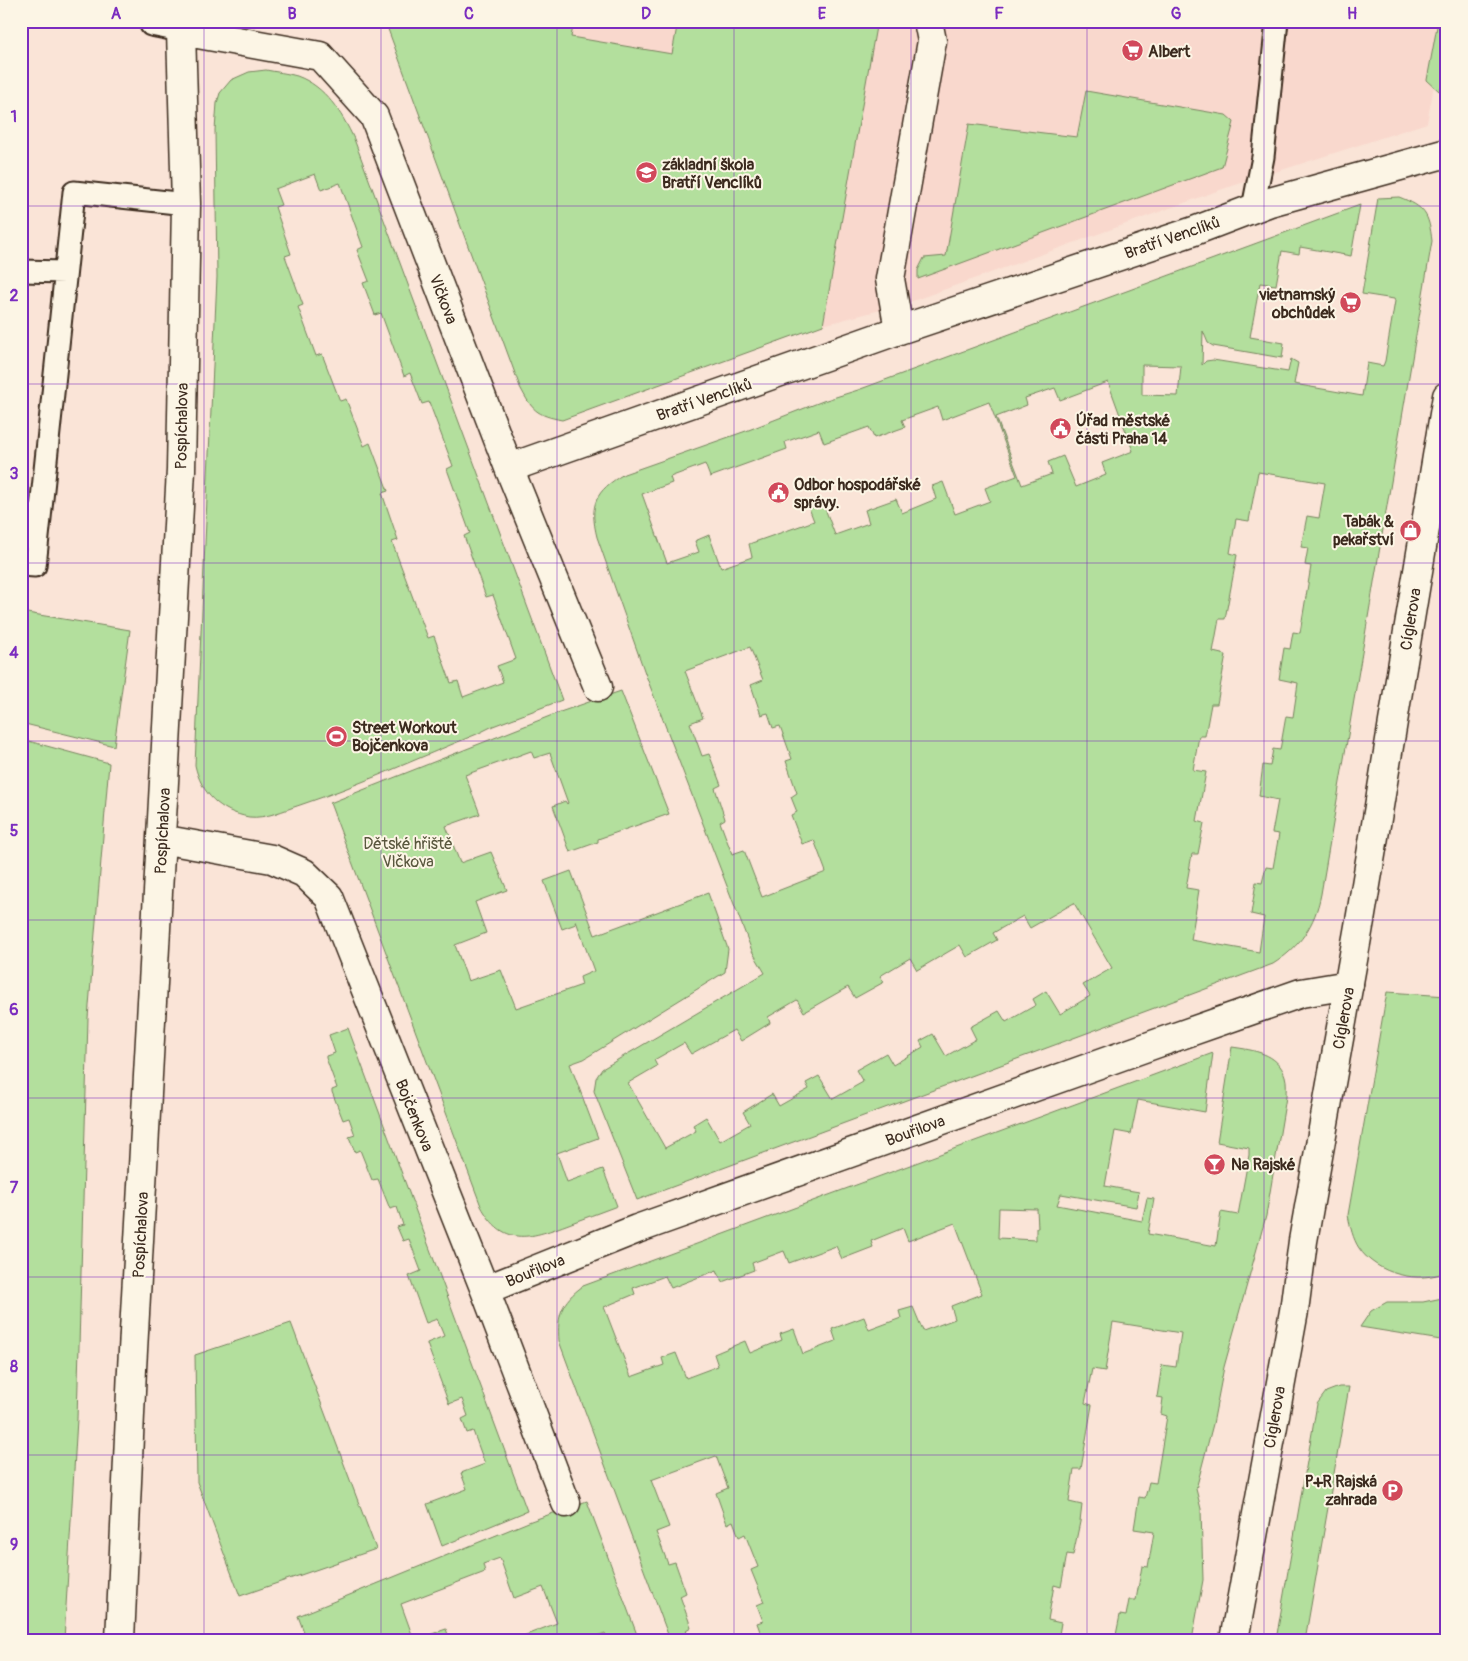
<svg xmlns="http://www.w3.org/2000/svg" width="1468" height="1661" font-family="Pangolin,sans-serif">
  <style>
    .built { fill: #f9d8cd }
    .green { fill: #b3df9d; stroke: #77845e; fill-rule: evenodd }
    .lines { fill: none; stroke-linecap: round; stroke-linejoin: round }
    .lane-casing { stroke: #3b2a1e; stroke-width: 25 }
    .street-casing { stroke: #3b2a1e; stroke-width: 31 }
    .secondary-casing { stroke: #3b2a1e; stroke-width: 31 }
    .lane { stroke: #fcf5e5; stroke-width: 21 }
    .street { stroke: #fcf5e5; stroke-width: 28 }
    .secondary { stroke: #fcf5e5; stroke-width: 28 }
    .grid { fill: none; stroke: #7b2cbf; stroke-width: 1; stroke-opacity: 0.55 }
    .labels { text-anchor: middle; stroke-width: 4; stroke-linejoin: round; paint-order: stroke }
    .poi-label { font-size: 16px; font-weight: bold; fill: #3b2a1e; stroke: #fcf5e5; text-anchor: start }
    .street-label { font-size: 16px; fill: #3b2a1e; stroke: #fcf5e5 }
    .park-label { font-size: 16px; fill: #59573e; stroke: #fcf5e5 }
    .neatline { fill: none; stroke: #7b2cbf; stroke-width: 2 }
    .grid-label { font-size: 16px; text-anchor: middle; font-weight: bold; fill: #7b2cbf }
  </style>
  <rect width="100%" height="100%" fill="#fae4d7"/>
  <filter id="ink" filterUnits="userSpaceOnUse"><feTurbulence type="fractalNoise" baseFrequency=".02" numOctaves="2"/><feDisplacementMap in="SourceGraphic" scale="10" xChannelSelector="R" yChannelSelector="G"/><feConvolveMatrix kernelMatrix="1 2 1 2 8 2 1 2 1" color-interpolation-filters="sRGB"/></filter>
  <g filter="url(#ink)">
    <path class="built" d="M 385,21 L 1446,21 L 1427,123 L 1220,190 L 907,303 L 823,325 L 562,420 L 544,416 L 529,405 L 520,387 Z"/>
    <path class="green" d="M 385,21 L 574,21 L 571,37 L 672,54 L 678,21 L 877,21 L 823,325 L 562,420 C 536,415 532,410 520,387 Z
      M 1438,21 L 1447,21 L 1447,79 L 1439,91 L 1427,80 Z
      M 266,70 C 276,72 287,73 297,76 C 325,86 342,113 354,139 L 562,700 L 493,726 L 477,734 C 418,758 360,785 300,805 C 284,810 266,819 249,817 C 220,812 201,793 195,765 L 217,277 L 215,130 L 217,103 L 220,93 L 231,80 L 249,72 ZM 315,174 L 321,190 L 340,183 L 363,247 L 357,250 L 369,281 L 363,283 L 375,315 L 381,313 L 404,376 L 410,373 L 422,404 L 429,402 L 453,466 L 447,469 L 470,533 L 464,536 L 486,597 L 493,595 L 516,659 L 497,666 L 503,682 L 463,697 L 458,681 L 451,683 L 434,636 L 428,638 L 392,542 L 398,540 L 382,493 L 388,491 L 370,443 L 364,446 L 346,399 L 340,401 L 322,354 L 316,356 L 298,307 L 303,305 L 285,256 L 291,254 L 275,207 L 281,205 L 275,189 Z
      M 1086,91 L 1226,115 L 1234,122 L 1222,167 L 918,279 L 918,270 L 924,258 L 946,256 L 969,124 L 1077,137 Z
      M 21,167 L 27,174 L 21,227 Z
      M 1399,197 C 1425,207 1429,214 1432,241 L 1321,894 C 1315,925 1300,947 1273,964 L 637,1200 L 594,1091 L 596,1078 L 602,1069 L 765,973 L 752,951 L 645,673 L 597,537 C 589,505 595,491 624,474 L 746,431 L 823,401 L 858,390 L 1360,205 L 1351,256 L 1300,247 L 1299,254 L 1282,251 L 1276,285 L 1260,283 L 1250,337 L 1284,343 L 1282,358 L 1213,346 L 1208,343 L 1203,331 L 1202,365 L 1206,361 L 1213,360 L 1288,372 L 1291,359 L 1298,363 L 1294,384 L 1362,396 L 1367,363 L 1383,366 L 1385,361 L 1395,301 L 1394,299 L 1362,294 L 1378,198 ZM 1142,365 L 1181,366 L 1178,396 L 1142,395 ZM 1108,382 L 1133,451 L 1102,463 L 1106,475 L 1076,487 L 1063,456 L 1048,462 L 1052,474 L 1022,485 L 996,417 L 1027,405 L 1025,398 L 1055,388 L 1060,400 ZM 989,402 L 1017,476 L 985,488 L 990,501 L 955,514 L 943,482 L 932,486 L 936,499 L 902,513 L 896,499 L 865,510 L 869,523 L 835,535 L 823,503 L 809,508 L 814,521 L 749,544 L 752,557 L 721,568 L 709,535 L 695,541 L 699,552 L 667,563 L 642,494 L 672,483 L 670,477 L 705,464 L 710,477 L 787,449 L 785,442 L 819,430 L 824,443 L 869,427 L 874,438 L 905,427 L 902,420 L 938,407 L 942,420 ZM 1258,472 L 1325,483 L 1319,518 L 1307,516 L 1301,547 L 1308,548 L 1305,565 L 1311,566 L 1300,633 L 1293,632 L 1290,649 L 1284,648 L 1279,679 L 1298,683 L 1293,717 L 1286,716 L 1280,750 L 1273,749 L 1270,766 L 1263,765 L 1259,796 L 1278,800 L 1272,833 L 1279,834 L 1273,868 L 1266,867 L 1262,883 L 1256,882 L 1251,914 L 1264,917 L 1259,952 L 1191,940 L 1199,890 L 1186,888 L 1192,854 L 1198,854 L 1204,823 L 1197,821 L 1206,772 L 1193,770 L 1199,736 L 1205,736 L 1211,704 L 1217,704 L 1226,655 L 1213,652 L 1219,619 L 1225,619 L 1237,555 L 1230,553 L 1236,519 L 1249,521 ZM 750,647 L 763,680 L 751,685 L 761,715 L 768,713 L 773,728 L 780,726 L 792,759 L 786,761 L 797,793 L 791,797 L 797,812 L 791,815 L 802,844 L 814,840 L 826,872 L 762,897 L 744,850 L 732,854 L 720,822 L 725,819 L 715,788 L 721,785 L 709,754 L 702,756 L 690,723 L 703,718 L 685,671 ZM 1074,903 L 1112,968 L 1083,985 L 1090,996 L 1060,1014 L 1046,991 L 1033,999 L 1036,1005 L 1006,1022 L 999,1011 L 970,1027 L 976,1039 L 946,1056 L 933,1034 L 920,1041 L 923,1047 L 893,1065 L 886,1053 L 856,1070 L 863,1082 L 833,1099 L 819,1076 L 806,1083 L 809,1089 L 779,1106 L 772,1094 L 743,1112 L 750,1124 L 720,1141 L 706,1117 L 693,1125 L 696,1131 L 665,1148 L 628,1083 L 657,1066 L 654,1060 L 684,1043 L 691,1054 L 734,1030 L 741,1041 L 770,1023 L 768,1017 L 797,1000 L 804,1012 L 848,987 L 855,998 L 884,982 L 880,976 L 910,958 L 917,970 L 960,945 L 967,957 L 997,940 L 993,933 L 1023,916 L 1030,928 Z
      M 21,612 L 130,630 L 114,746 L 21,723 Z
      M 621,691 L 669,814 L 598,839 L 598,842 L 570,852 L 553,806 L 565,801 L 567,804 L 568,803 L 550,753 L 534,758 L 531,751 L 465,775 L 480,814 L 446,826 L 460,863 L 491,852 L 507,890 L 475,902 L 486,933 L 455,945 L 468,981 L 501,970 L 516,1008 L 582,985 L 580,977 L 594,971 L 576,921 L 575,921 L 576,924 L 562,929 L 544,881 L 571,871 L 595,935 L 708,893 L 728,949 L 725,972 L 584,1059 L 570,1064 L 598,1138 L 557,1153 L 567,1182 L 603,1169 L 617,1206 C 600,1212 583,1219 566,1225 C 529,1239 503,1247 481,1206 L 330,803 L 560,712 Z
      M 21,739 L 109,763 L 88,1018 L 77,1419 L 64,1640 L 21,1640 Z
      M 1387,992 L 1447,996 L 1447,1271 C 1420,1285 1376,1274 1359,1248 C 1353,1239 1350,1226 1348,1215 Z
      M 348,1028 L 527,1511 L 442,1546 L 427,1504 L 467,1489 L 461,1473 L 485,1464 L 473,1431 L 467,1433 L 462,1419 L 468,1416 L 462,1399 L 449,1404 L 427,1344 L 427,1343 L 444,1336 L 437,1319 L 426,1323 L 409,1276 L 421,1271 L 409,1239 L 403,1241 L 397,1227 L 403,1225 L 397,1207 L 390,1209 L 378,1179 L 372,1180 L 360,1150 L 355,1152 L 349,1137 L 355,1135 L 349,1118 L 343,1120 L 332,1092 L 332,1090 L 337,1088 L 326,1058 L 326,1056 L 335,1053 L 329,1035 Z
      M 1232,1047 C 1253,1050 1278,1053 1285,1076 C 1287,1082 1286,1090 1286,1097 L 1266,1216 L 1224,1367 L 1213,1424 L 1196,1489 L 1201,1509 L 1203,1580 L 1192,1640 L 1115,1640 L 1120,1615 L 1126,1616 L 1129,1600 L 1136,1600 L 1142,1566 L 1148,1567 L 1154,1532 L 1134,1529 L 1139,1497 L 1145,1498 L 1149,1482 L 1156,1483 L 1167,1416 L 1161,1414 L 1163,1398 L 1157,1397 L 1162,1365 L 1176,1367 L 1181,1333 L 1113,1322 L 1105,1371 L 1092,1369 L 1085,1403 L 1092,1405 L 1081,1469 L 1074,1469 L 1069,1502 L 1082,1505 L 1080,1522 L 1073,1555 L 1067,1554 L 1061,1587 L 1054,1585 L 1048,1620 L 1061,1623 L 1058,1640 L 763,1640 L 757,1623 L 763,1621 L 757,1605 L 764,1602 L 751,1570 L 758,1567 L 745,1534 L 739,1537 L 733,1521 L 727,1524 L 716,1493 L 728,1488 L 716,1456 L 651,1480 L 669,1527 L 656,1532 L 668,1564 L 675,1562 L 686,1593 L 680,1596 L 691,1627 L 686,1630 L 689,1640 L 670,1640 L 559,1341 C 557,1315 561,1302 583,1286 L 1213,1053 L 1205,1112 L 1138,1100 L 1131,1134 L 1115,1131 L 1105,1186 L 1139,1192 L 1136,1207 L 1061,1194 L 1057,1205 L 1142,1221 L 1147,1198 L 1154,1199 L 1148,1234 L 1216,1246 L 1221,1212 L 1238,1215 L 1249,1155 L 1249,1148 L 1217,1142 ZM 999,1208 L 1037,1209 L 1038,1228 L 1036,1228 L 1036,1240 L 998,1238 ZM 955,1223 L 982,1294 L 951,1306 L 955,1319 L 923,1331 L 913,1307 L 899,1311 L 901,1318 L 869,1330 L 864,1317 L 832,1329 L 836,1341 L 803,1354 L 794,1329 L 780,1334 L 782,1340 L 750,1353 L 745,1341 L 714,1354 L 718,1366 L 686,1378 L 676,1353 L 662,1358 L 664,1365 L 631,1377 L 604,1307 L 635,1294 L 633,1288 L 665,1276 L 671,1288 L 717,1270 L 722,1282 L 754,1270 L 752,1263 L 784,1251 L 789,1263 L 836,1246 L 842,1259 L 873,1247 L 871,1241 L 903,1228 L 908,1241 Z
      M 1447,1297 L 1447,1341 L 1360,1327 L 1371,1311 L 1387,1302 L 1423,1302 Z
      M 291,1323 L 376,1549 L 240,1596 L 197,1482 L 195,1355 Z
      M 1339,1387 L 1349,1387 L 1305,1640 L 1276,1640 L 1317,1404 L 1326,1392 Z
      M 587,1501 L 639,1640 L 608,1640 L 605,1633 L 586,1640 L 513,1640 L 557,1623 L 543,1587 L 514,1598 L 500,1558 L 483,1564 L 485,1572 L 401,1604 L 414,1640 L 307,1640 L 298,1616 L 531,1521 Z
      M 446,1629 L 450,1640 L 415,1640 Z"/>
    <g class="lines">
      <defs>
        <path id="lane" d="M 151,25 L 181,31
          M 1253,208 L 1263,157 L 1277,21
          M 21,271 L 65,272
          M 21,565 L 35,566 L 74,192 L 186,204"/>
        <path id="street" d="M 181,31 L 320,56 L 374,116 L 509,468 L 598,687
          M 899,330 L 890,279 L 932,41 L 928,21
          M 509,468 L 899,330 L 1194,231 L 1270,202 L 1447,153
          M 161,839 L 272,859 L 304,873 L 329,897 L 485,1290 L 566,1503
          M 485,1290 L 637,1229 L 1158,1043 L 1301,993 L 1349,985
          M 120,1640 L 132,1369 L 181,470 L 186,204 L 181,31 L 179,21"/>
        <path id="secondary" d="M 1234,1640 L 1294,1311 L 1303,1241 L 1361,915 L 1447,396"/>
      </defs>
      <use href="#lane" class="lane-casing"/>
      <use href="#street" class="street-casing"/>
      <use href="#secondary" class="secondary-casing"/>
      <use href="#lane" class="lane"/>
      <use href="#street" class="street"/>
      <use href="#secondary" class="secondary"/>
    </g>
  </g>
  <path class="grid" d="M 204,21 L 204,1640M 381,21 L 381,1640M 557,21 L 557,1640M 734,21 L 734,1640M 911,21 L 911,1640M 1087,21 L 1087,1640M 1264,21 L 1264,1640M 21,206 L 1447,206M 21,384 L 1447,384M 21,563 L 1447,563M 21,741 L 1447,741M 21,920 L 1447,920M 21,1098 L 1447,1098M 21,1277 L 1447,1277M 21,1455 L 1447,1455"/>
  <defs>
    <symbol id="supermarket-disc" viewBox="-11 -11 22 22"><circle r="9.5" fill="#d1495b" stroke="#fcf5e5"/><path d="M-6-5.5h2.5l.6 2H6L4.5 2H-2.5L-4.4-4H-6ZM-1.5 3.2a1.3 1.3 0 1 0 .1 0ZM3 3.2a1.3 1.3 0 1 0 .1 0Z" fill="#fff"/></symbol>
    <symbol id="school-disc" viewBox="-11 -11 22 22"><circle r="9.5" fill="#d1495b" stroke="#fcf5e5"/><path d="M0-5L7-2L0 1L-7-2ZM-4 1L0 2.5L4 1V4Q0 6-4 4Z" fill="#fff"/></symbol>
    <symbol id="civic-disc" viewBox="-11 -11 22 22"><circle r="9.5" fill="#d1495b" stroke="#fcf5e5"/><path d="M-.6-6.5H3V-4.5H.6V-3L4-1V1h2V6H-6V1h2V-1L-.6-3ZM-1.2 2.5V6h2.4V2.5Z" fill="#fff"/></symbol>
    <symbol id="shop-disc" viewBox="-11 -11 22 22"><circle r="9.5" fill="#d1495b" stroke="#fcf5e5"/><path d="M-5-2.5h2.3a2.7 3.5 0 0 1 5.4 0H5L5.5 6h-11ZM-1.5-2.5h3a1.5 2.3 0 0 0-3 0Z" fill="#fff"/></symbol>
    <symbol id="stadium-disc" viewBox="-11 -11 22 22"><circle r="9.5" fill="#d1495b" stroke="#fcf5e5"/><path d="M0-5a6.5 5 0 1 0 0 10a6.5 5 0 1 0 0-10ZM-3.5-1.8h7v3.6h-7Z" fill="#fff"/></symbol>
    <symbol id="bar-disc" viewBox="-11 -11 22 22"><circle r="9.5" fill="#d1495b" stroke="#fcf5e5"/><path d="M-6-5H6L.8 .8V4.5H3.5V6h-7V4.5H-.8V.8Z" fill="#fff"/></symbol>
    <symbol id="parking-disc" viewBox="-11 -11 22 22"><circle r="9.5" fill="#d1495b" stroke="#fcf5e5"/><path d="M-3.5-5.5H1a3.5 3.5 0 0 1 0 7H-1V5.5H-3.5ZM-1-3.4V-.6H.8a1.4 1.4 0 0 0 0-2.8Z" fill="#fff"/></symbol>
  </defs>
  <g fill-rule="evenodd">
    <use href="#supermarket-disc" x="1120" y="38" width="25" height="25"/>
    <use href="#school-disc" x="634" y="160" width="25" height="25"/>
    <use href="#supermarket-disc" x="1338" y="290" width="25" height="25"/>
    <use href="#civic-disc" x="1048" y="416" width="25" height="25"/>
    <use href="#civic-disc" x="766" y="480" width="25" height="25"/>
    <use href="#shop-disc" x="1398" y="518" width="25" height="25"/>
    <use href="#stadium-disc" x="324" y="724" width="25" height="25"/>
    <use href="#bar-disc" x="1202" y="1152" width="25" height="25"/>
    <use href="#parking-disc" x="1380" y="1478" width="25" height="25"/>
  </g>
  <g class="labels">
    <g class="poi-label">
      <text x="1148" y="57">Albert</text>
      <text x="662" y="170">základní škola<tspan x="662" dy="18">Bratří Venclíků</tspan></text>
      <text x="1335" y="300" text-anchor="end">vietnamský<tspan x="1335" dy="18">obchůdek</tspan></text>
      <text x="1076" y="426">Úřad městské<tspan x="1076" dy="18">části Praha 14</tspan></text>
      <text x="794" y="490">Odbor hospodářské<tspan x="794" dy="18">správy.</tspan></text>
      <text x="1394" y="527" text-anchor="end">Tabák &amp;<tspan x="1394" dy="18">pekařství</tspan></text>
      <text x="352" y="733">Street Workout<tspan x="352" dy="18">Bojčenkova</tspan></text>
      <text x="1231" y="1170">Na Rajské</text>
      <text x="1377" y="1487" text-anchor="end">P+R Rajská<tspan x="1377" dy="18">zahrada</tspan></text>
    </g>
    <g class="street-label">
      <text transform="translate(1172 237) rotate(-19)" y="6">Bratří Venclíků</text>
      <text transform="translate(444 299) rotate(69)" y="6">Vlčkova</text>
      <text transform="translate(704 399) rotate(-19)" y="6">Bratří Venclíků</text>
      <text transform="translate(181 426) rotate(-89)" y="6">Pospíchalova</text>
      <text transform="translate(1410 619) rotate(-81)" y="6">Cíglerova</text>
      <text transform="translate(162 831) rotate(-87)" y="6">Pospíchalova</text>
      <text transform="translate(1343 1018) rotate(-80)" y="6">Cíglerova</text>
      <text transform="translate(415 1115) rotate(68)" y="6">Bojčenkova</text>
      <text transform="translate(915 1130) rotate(-20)" y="6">Bouřilova</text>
      <text transform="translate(140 1235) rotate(-87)" y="6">Pospíchalova</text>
      <text transform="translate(535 1270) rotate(-22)" y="6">Bouřilova</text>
      <text transform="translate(1274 1417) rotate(-80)" y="6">Cíglerova</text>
    </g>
    <g class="park-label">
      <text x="408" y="849">Dětské hřiště<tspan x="408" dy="18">Vlčkova</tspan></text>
    </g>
  </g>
  <rect width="1468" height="1661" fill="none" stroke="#fcf5e5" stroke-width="55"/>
  <rect x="28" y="28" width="1412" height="1606" class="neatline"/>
  <g class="grid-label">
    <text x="116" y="19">A</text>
    <text x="292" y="19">B</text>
    <text x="469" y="19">C</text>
    <text x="646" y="19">D</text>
    <text x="822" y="19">E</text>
    <text x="999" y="19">F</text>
    <text x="1176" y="19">G</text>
    <text x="1352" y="19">H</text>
    <text x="14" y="122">1</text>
    <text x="14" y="301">2</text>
    <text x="14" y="479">3</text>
    <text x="14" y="658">4</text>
    <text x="14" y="836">5</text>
    <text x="14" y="1015">6</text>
    <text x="14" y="1193">7</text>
    <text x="14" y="1372">8</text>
    <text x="14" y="1550">9</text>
  </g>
</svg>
